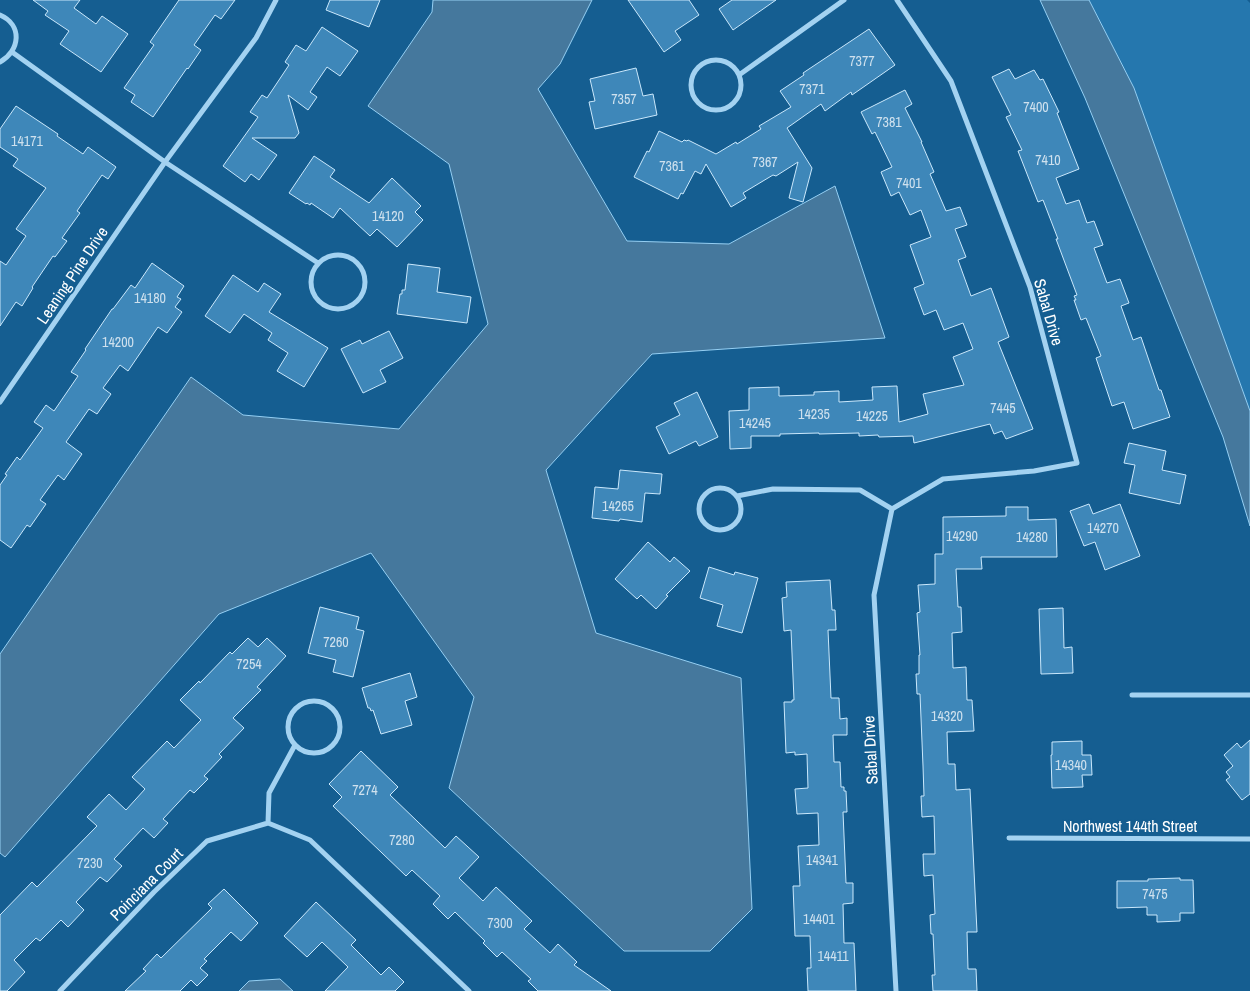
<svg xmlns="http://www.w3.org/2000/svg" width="1250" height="991" font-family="'Archivo Narrow',sans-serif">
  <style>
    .green { fill: #2577ae }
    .water { fill: #45789d; stroke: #95cff3 }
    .building { fill: #3e87b9; stroke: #cae8fc }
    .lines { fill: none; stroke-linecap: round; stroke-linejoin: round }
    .street { stroke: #a3d2f1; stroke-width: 5 }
    .labels { text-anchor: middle; stroke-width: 4; stroke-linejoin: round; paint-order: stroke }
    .number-label { font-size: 14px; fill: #cfe1ee }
    .street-label { font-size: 16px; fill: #fff; stroke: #155e91 }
  </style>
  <rect width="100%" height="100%" fill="#155e91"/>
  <path class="green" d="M 1089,0 L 1247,0 L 1250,3 L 1250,411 L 1134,88 Z"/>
  <path class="water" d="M 433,0 L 592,0 L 560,64 L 538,89 L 627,241 L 729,244 L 835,186 L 885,338 L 652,354 L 546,470 L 596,633 L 741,678 L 752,909 L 710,951 L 624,951 L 449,788 L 474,697 L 371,553 L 219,614 L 5,857 L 0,853 L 0,654 L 191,377 L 243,415 L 399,429 L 488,324 L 449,164 L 368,106 L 432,12 Z
    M 1040,0 L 1089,0 L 1134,88 L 1250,411 L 1250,526 L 1223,437 L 1085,98 Z
    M 280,979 L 293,991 L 239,991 L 249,981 Z"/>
  <path class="building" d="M 33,0 L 80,0 L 74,8 L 96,24 L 102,16 L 128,34 L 101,72 L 60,44 L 69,31 L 45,15 L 48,11 Z
    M 179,0 L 235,0 L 221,19 L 215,15 L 194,45 L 201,50 L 188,69 L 187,68 L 153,117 L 131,102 L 135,95 L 124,88 L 154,45 L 150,42 Z
    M 330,0 L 380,0 L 369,27 L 326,10 Z
    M 628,0 L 689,0 L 699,15 L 675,31 L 681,40 L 664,52 Z
    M 732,0 L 776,0 L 733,30 L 719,9 Z
    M 322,27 L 358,51 L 340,76 L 327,67 L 310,92 L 317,97 L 308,110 L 288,95 L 299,133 L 295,138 L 252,138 L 277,155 L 259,180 L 251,174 L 245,182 L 223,166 L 258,117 L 250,112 L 262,95 L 267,98 L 289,65 L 285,62 L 296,45 L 306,51 Z
    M 869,29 L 895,65 L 852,95 L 851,92 L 825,111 L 821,104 L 787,128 L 812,168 L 803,202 L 789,198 L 798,162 L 776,176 L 773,175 L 743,193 L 746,198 L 731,207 L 706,164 L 701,174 L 695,171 L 683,194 L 681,193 L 678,199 L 634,177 L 647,151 L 649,152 L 659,131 L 682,142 L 684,140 L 687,141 L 688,140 L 716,154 L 736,142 L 737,144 L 761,129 L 759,126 L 791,107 L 780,91 L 804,75 L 803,73 Z
    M 636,68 L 643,96 L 653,94 L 657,115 L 595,129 L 589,102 L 595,101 L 590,79 Z
    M 1009,69 L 1015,79 L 1034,70 L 1040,80 L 1043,79 L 1059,112 L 1057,113 L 1079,169 L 1056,178 L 1066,204 L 1079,200 L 1087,223 L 1094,221 L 1103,245 L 1094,248 L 1107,283 L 1120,279 L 1129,303 L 1121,306 L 1133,340 L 1141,337 L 1159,390 L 1161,390 L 1170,417 L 1133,429 L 1124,402 L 1112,406 L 1096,358 L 1101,356 L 1086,318 L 1081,320 L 1074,300 L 1076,300 L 1074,296 L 1077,295 L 1056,239 L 1058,239 L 1043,200 L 1038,202 L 1018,151 L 1022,150 L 1006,117 L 1011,115 L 992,77 Z
    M 905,90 L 912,104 L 905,108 L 922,142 L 921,142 L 934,172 L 930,174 L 946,211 L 960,207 L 967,225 L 955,229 L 966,257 L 958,260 L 971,296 L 991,288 L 1009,337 L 998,342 L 1033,429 L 1006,439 L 1002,431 L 994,434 L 990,424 L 914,443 L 913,436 L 879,437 L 878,435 L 859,436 L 859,433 L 819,434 L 819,433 L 780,434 L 780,436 L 751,436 L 751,448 L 730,449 L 729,411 L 749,410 L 749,388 L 779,387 L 779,396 L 814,395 L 814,392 L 839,391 L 839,402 L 873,400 L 872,387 L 897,386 L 899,422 L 928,414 L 923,394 L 964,385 L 953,357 L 973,349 L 963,323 L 944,330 L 936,310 L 924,315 L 914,288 L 924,284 L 910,245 L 931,237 L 921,210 L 910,215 L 899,192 L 891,196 L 881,172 L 892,167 L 875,132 L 872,134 L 861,112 Z
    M 16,106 L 58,134 L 57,136 L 83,154 L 88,147 L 116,167 L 108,179 L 102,175 L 77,211 L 80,213 L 62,238 L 67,241 L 55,257 L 53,256 L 32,287 L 33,288 L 22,306 L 16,302 L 0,326 L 0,261 L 6,265 L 26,236 L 16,229 L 46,188 L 13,166 L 18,159 L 0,147 L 0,129 Z
    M 314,156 L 335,170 L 330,177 L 369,203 L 392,178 L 421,206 L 415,212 L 423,220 L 397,247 L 377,229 L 370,236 L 340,208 L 333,218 L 311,203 L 310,205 L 307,203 L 306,204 L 289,193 Z
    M 152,263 L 184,286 L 177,297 L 181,299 L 175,307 L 182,312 L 167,333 L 158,327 L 128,371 L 120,365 L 103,388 L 111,394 L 97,414 L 89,409 L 66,442 L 82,454 L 64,480 L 58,475 L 40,500 L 46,504 L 30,527 L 27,525 L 11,548 L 0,540 L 0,485 L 7,475 L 5,474 L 17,457 L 20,460 L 43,428 L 34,422 L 46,405 L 54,411 L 78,376 L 71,372 L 86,350 L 85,349 L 112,309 L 113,309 L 131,285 L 135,288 Z
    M 408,264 L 440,268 L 437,292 L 471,297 L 467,323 L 397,314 L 400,294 L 402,294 L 402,290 L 405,290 Z
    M 233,275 L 258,292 L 264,283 L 281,294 L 269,312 L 328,348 L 304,387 L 277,371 L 288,353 L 268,340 L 272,333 L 244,314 L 230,333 L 205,316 Z
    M 389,331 L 403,358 L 380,370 L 386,382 L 363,393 L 341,349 L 360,340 L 362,344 Z
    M 697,392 L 718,437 L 699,446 L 696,441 L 669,454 L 656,427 L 680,415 L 674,403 Z
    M 1129,443 L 1166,451 L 1162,470 L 1186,475 L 1180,504 L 1129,493 L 1135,465 L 1124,463 Z
    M 620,470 L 662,474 L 660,494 L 645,493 L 642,522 L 620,519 L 619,521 L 592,518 L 595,487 L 618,489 Z
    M 1089,504 L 1093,514 L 1120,504 L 1140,556 L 1105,570 L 1095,542 L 1084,546 L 1070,511 Z
    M 1006,507 L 1028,507 L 1028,520 L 1056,519 L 1057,557 L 981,557 L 982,569 L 956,569 L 958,607 L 961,607 L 962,632 L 952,633 L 953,668 L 966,667 L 967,700 L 972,700 L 974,731 L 947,732 L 948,764 L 955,764 L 956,790 L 970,789 L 977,932 L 967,932 L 968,969 L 976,969 L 977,991 L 933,991 L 932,975 L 935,975 L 933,934 L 931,934 L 930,915 L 935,914 L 933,875 L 924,876 L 923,854 L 935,854 L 934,816 L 922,817 L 921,796 L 924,796 L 923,766 L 920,694 L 917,694 L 916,674 L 919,674 L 919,655 L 920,655 L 917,613 L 920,612 L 918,585 L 935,584 L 935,554 L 943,554 L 943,517 L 1006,516 Z
    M 648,542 L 670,562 L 674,557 L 690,571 L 666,595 L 668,596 L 656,609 L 641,595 L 637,599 L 615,579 Z
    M 709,567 L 734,575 L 735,572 L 758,578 L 742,633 L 717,626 L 723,605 L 700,598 Z
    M 830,580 L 832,610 L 835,610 L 836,630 L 828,630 L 831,698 L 839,698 L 840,719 L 847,718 L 847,735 L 833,735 L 834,762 L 840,762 L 841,787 L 844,787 L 844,791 L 846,791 L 847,812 L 843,812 L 846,883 L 853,883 L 853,903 L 843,904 L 844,943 L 854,943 L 856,991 L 808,991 L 807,968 L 811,968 L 810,936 L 795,936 L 793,886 L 800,886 L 798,846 L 819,845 L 818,813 L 797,814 L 795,789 L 808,788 L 807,754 L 795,755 L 795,752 L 786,753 L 784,702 L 792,702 L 792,700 L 794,700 L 791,630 L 784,631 L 782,598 L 787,597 L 786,582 Z
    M 320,607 L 359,617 L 356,629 L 364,631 L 353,677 L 333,672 L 336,660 L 308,653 Z
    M 1063,608 L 1064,648 L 1072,647 L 1073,673 L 1041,674 L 1039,609 Z
    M 248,638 L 258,647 L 267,638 L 286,656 L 257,687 L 261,690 L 233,718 L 244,728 L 219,754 L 222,757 L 204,776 L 208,779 L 194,793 L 190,790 L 163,819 L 168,823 L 154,838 L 143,828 L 114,859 L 122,866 L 107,882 L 100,877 L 76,902 L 84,910 L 68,927 L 61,920 L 40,941 L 36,938 L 14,960 L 25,972 L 7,991 L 0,991 L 0,915 L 32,882 L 37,887 L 97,826 L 87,817 L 109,794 L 126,810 L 145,789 L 132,777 L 167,741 L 174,748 L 201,720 L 180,700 L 199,681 L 200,683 L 230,652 L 232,654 Z
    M 410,673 L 417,697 L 405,701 L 412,725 L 381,734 L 373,710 L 371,711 L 370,708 L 368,708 L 362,688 Z
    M 1250,740 L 1250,794 L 1242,800 L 1226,780 L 1230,777 L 1226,772 L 1233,766 L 1224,755 L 1237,743 L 1241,748 Z
    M 1082,741 L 1082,755 L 1091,755 L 1092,775 L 1082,775 L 1083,787 L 1052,788 L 1051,755 L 1052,755 L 1052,742 Z
    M 361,751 L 398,787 L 390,795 L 445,848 L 456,836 L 479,857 L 459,878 L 483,901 L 496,887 L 532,921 L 524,929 L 550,953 L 558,944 L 577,962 L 574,965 L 611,991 L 538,991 L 528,981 L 531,979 L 502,952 L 497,957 L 483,943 L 485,941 L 455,912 L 448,919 L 433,904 L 440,896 L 412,870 L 406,876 L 333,806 L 342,797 L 329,784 Z
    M 1180,878 L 1180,880 L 1193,880 L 1194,913 L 1180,913 L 1180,921 L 1157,922 L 1157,915 L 1147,915 L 1147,907 L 1117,908 L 1117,881 L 1148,881 L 1148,879 Z
    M 224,889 L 258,923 L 241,941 L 231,932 L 204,959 L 207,961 L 200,968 L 208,975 L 197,986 L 191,980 L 180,991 L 125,991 L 146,971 L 143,969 L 157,954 L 161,958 L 212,908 L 208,904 Z
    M 316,902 L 356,940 L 351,945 L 381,975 L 389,967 L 404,982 L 395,991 L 325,991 L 348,967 L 322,942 L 307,957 L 284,936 Z"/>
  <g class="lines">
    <path class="street" d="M 0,15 C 23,25 20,51 0,62
      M 12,52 L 165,162 L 318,263
      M691 85a25 25 0 1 1 50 0a25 25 0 1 1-50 0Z
      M 739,75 L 844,0
      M311 282a27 27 0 1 1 54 0a27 27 0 1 1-54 0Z
      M 0,402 L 165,162 L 256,38 L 276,0
      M699 509a21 21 0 1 1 42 0a21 21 0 1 1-42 0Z
      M 737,496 L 773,489 L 860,490 L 892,509
      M 1132,695 L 1250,695
      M288 727a26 26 0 1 1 52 0a26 26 0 1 1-52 0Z
      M 268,823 L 269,793 L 295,745
      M 1009,838 L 1250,839
      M 60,991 L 154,892 L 207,841 L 268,823 L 310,840 L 469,991
      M 896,991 L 874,595 L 892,509 L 943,479 L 1034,471 L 1077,463 L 1030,287 L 951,81 L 897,0"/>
  </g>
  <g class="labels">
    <g class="number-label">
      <text x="862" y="66">7377</text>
      <text x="812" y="94">7371</text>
      <text x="624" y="104">7357</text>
      <text x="1036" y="112">7400</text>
      <text x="889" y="127">7381</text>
      <text x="27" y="146">14171</text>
      <text x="1048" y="165">7410</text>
      <text x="765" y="167">7367</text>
      <text x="672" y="171">7361</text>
      <text x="909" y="188">7401</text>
      <text x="388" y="221">14120</text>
      <text x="150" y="303">14180</text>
      <text x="118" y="347">14200</text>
      <text x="1003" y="413">7445</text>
      <text x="814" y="419">14235</text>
      <text x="872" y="421">14225</text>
      <text x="755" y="428">14245</text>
      <text x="618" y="511">14265</text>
      <text x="1103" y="533">14270</text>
      <text x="962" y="541">14290</text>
      <text x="1032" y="542">14280</text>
      <text x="336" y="647">7260</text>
      <text x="249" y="669">7254</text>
      <text x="947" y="721">14320</text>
      <text x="1071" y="770">14340</text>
      <text x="365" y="795">7274</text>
      <text x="402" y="845">7280</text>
      <text x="822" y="865">14341</text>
      <text x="90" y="868">7230</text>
      <text x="1155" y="899">7475</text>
      <text x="819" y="924">14401</text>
      <text x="500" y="928">7300</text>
      <text x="833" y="961">14411</text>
    </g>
    <g class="street-label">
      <text transform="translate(72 275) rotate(-56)" y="6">Leaning Pine Drive</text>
      <text transform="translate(1049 312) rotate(74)" y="6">Sabal Drive</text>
      <text transform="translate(870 750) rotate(-93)" y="6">Sabal Drive</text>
      <text x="1130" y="832">Northwest 144th Street</text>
      <text transform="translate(146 884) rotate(-45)" y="6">Poinciana Court</text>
    </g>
  </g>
</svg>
